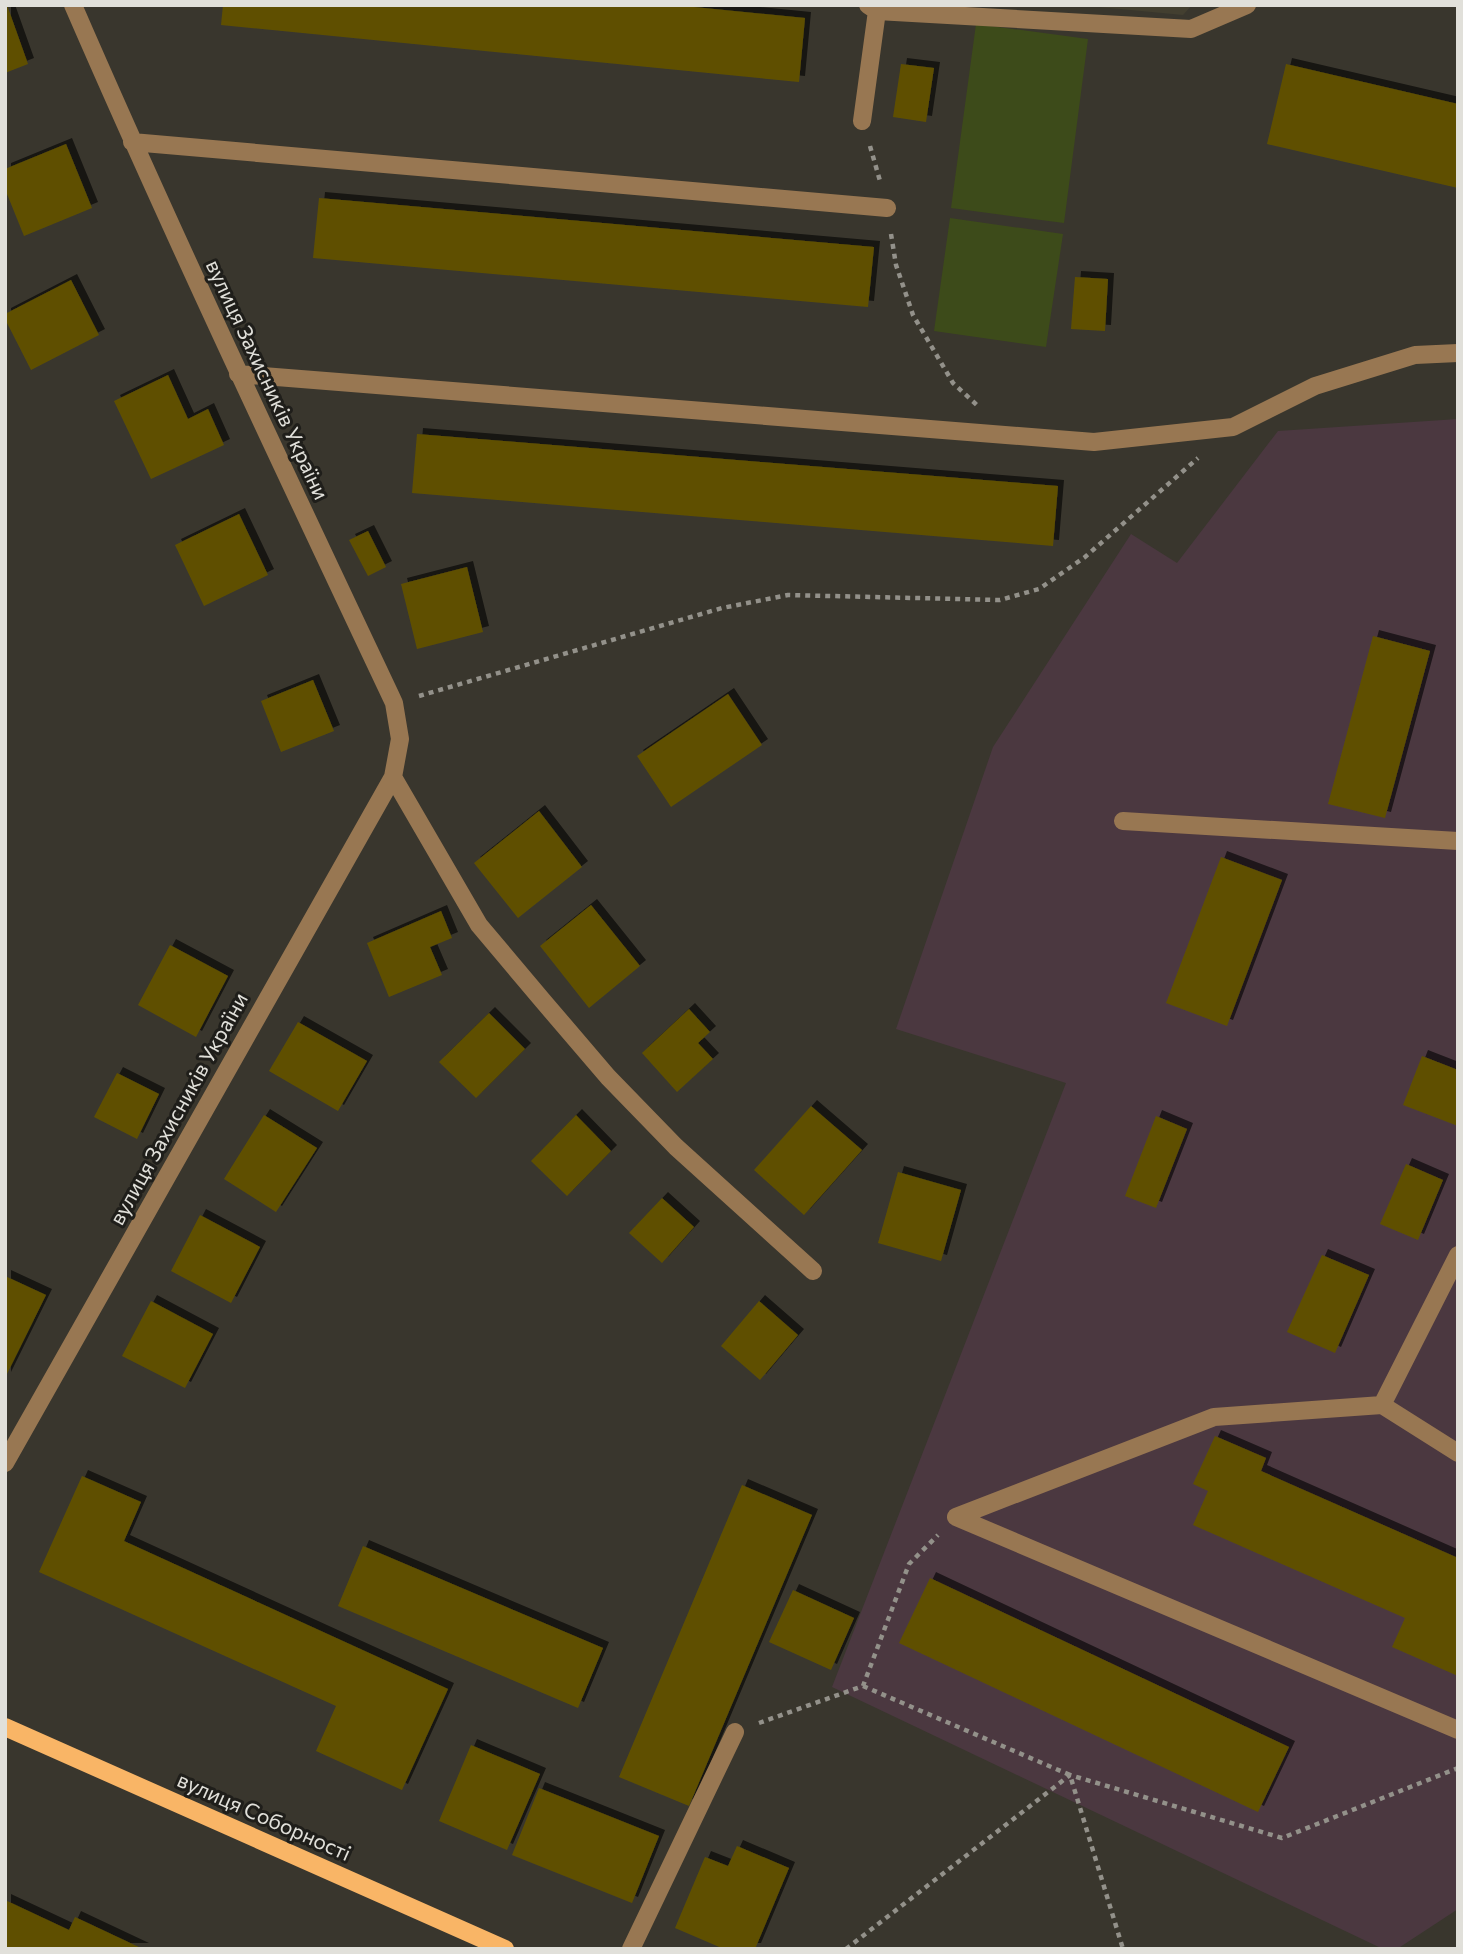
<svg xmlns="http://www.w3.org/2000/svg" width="1463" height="1954" font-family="Commissioner,sans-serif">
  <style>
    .built { fill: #433f30 }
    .medical { fill: #4b3840 }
    .green { fill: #3d4b1a }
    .building { fill: #5f5006; filter: url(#shadow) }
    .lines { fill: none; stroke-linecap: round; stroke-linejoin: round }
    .path { stroke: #93918a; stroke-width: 4.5; stroke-dasharray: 5 5; stroke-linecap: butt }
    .minor { stroke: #987752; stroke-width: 18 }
    .major { stroke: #f9b566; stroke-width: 18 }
    .labels { text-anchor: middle; stroke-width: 6; stroke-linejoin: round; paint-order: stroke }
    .street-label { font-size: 21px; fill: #e1e0da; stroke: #1f1e1a }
  </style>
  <defs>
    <filter id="shadow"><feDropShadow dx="6" dy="-6" stdDeviation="0" flood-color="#0009"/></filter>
  </defs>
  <rect width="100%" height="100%" fill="#39362d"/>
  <path class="built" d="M 1078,5 L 1192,5 L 1183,15 Z"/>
  <path class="medical" d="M 1458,419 L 1458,1909 L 1397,1949 L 1383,1949 L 832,1687 L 1066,1083 L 896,1029 L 993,747 L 1131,534 L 1177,563 L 1278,431 Z"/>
  <path class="green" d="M 976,24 L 1088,39 L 1064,223 L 951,208 Z
    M 950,218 L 1063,234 L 1046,347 L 934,331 Z"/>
  <path class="building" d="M 5,5 L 7,5 L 28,64 L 5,73 Z
    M 223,5 L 674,5 L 805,18 L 799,82 L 221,25 Z
    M 901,64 L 934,68 L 926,122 L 893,117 Z
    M 1286,64 L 1458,104 L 1458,188 L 1267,144 Z
    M 66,144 L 92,208 L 24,236 L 5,189 L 5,169 Z
    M 319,198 L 874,247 L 868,307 L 313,258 Z
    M 1075,277 L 1108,279 L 1105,331 L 1071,329 Z
    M 71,280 L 99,335 L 31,370 L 5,319 L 5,314 Z
    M 168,375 L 188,419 L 208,409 L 224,445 L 151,479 L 114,401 Z
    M 417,434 L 1058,486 L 1053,546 L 412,493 Z
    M 239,514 L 268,575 L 204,606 L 175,545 Z
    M 368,531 L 386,567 L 368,576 L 349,540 Z
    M 467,567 L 483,632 L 417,649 L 401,584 Z
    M 1373,636 L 1430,651 L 1385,818 L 1328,804 Z
    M 313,680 L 334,731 L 281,752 L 261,701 Z
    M 728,694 L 762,745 L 671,807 L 637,756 Z
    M 539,811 L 582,867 L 518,918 L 474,863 Z
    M 1221,857 L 1282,880 L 1227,1026 L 1166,1003 Z
    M 591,905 L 640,966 L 589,1008 L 540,946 Z
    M 441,911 L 452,938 L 430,947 L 442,975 L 389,997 L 367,943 Z
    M 170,945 L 228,976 L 196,1037 L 138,1005 Z
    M 689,1009 L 710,1032 L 698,1043 L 713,1059 L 677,1092 L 642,1053 Z
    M 489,1013 L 525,1049 L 476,1098 L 439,1062 Z
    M 298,1022 L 367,1061 L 338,1111 L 269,1071 Z
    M 1422,1056 L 1458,1070 L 1458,1126 L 1403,1105 Z
    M 117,1073 L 159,1094 L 137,1139 L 94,1117 Z
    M 811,1106 L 862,1150 L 804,1215 L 754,1170 Z
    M 264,1115 L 317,1148 L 276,1212 L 224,1179 Z
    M 576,1115 L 611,1151 L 567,1196 L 531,1161 Z
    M 1156,1116 L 1187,1129 L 1156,1208 L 1125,1196 Z
    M 1406,1164 L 1443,1180 L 1418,1240 L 1380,1224 Z
    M 898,1172 L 961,1190 L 941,1261 L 878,1243 Z
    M 662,1198 L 694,1227 L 662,1263 L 629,1233 Z
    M 200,1215 L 260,1247 L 231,1303 L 171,1271 Z
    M 1322,1255 L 1369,1275 L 1335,1353 L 1287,1332 Z
    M 5,1276 L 46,1295 L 5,1378 Z
    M 151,1301 L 213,1334 L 185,1388 L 122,1356 Z
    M 759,1301 L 798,1335 L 760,1380 L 721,1346 Z
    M 1215,1436 L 1266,1458 L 1261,1471 L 1458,1558 L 1458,1676 L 1392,1647 L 1405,1618 L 1193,1525 L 1208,1491 L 1193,1484 Z
    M 82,1476 L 141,1502 L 124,1541 L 448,1689 L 402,1790 L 316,1751 L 336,1706 L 39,1572 Z
    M 742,1485 L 812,1515 L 689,1806 L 619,1777 Z
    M 363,1546 L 603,1648 L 578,1708 L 338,1606 Z
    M 930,1578 L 1289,1747 L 1258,1812 L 899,1643 Z
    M 793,1590 L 854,1618 L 831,1670 L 769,1642 Z
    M 471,1745 L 540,1774 L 507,1850 L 439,1821 Z
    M 539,1788 L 659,1836 L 632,1903 L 512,1855 Z
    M 737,1846 L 789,1868 L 755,1949 L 724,1949 L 675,1928 L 705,1857 L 728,1866 Z
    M 5,1900 L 69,1930 L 75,1917 L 143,1949 L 5,1949 Z"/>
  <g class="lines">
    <path class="path" d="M 870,146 L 880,181
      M 891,234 L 896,265 L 913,315 L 953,383 L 979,407
      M 419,696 L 722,608 L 788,595 L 1000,600 L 1039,589 L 1085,557 L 1198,458
      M 863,1686 L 1070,1775 L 1123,1949
      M 759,1723 L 863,1686 L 909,1564 L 938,1535
      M 846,1949 L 1070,1775 L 1282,1838 L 1458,1768"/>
    <path class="minor" d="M 868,5 L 877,11 L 1191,29 L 1247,5
      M 862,121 L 877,11
      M 132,142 L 887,208
      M 238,374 L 1094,442 L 1233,427 L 1315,386 L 1415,355 L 1458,353
      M 393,777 L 479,925 L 543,1001 L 608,1077 L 676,1147 L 813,1271
      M 1123,821 L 1458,841
      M 1382,1405 L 1458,1255
      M 1458,1453 L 1382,1405 L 1214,1417 L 956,1517 L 1458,1730
      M 5,1463 L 393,777 L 400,739 L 394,703 C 285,472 175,240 73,5
      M 631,1949 L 735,1732"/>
    <path class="major" d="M 5,1727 L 505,1949"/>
  </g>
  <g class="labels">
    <g class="street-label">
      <text transform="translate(267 380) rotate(65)" y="7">вулиця Захисників України</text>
      <text transform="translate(179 1109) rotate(-61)" y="7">вулиця Захисників України</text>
      <text transform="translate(264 1817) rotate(24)" y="7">вулиця Соборності</text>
    </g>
  </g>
  <rect width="1463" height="1954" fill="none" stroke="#e1e0da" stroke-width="14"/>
</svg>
